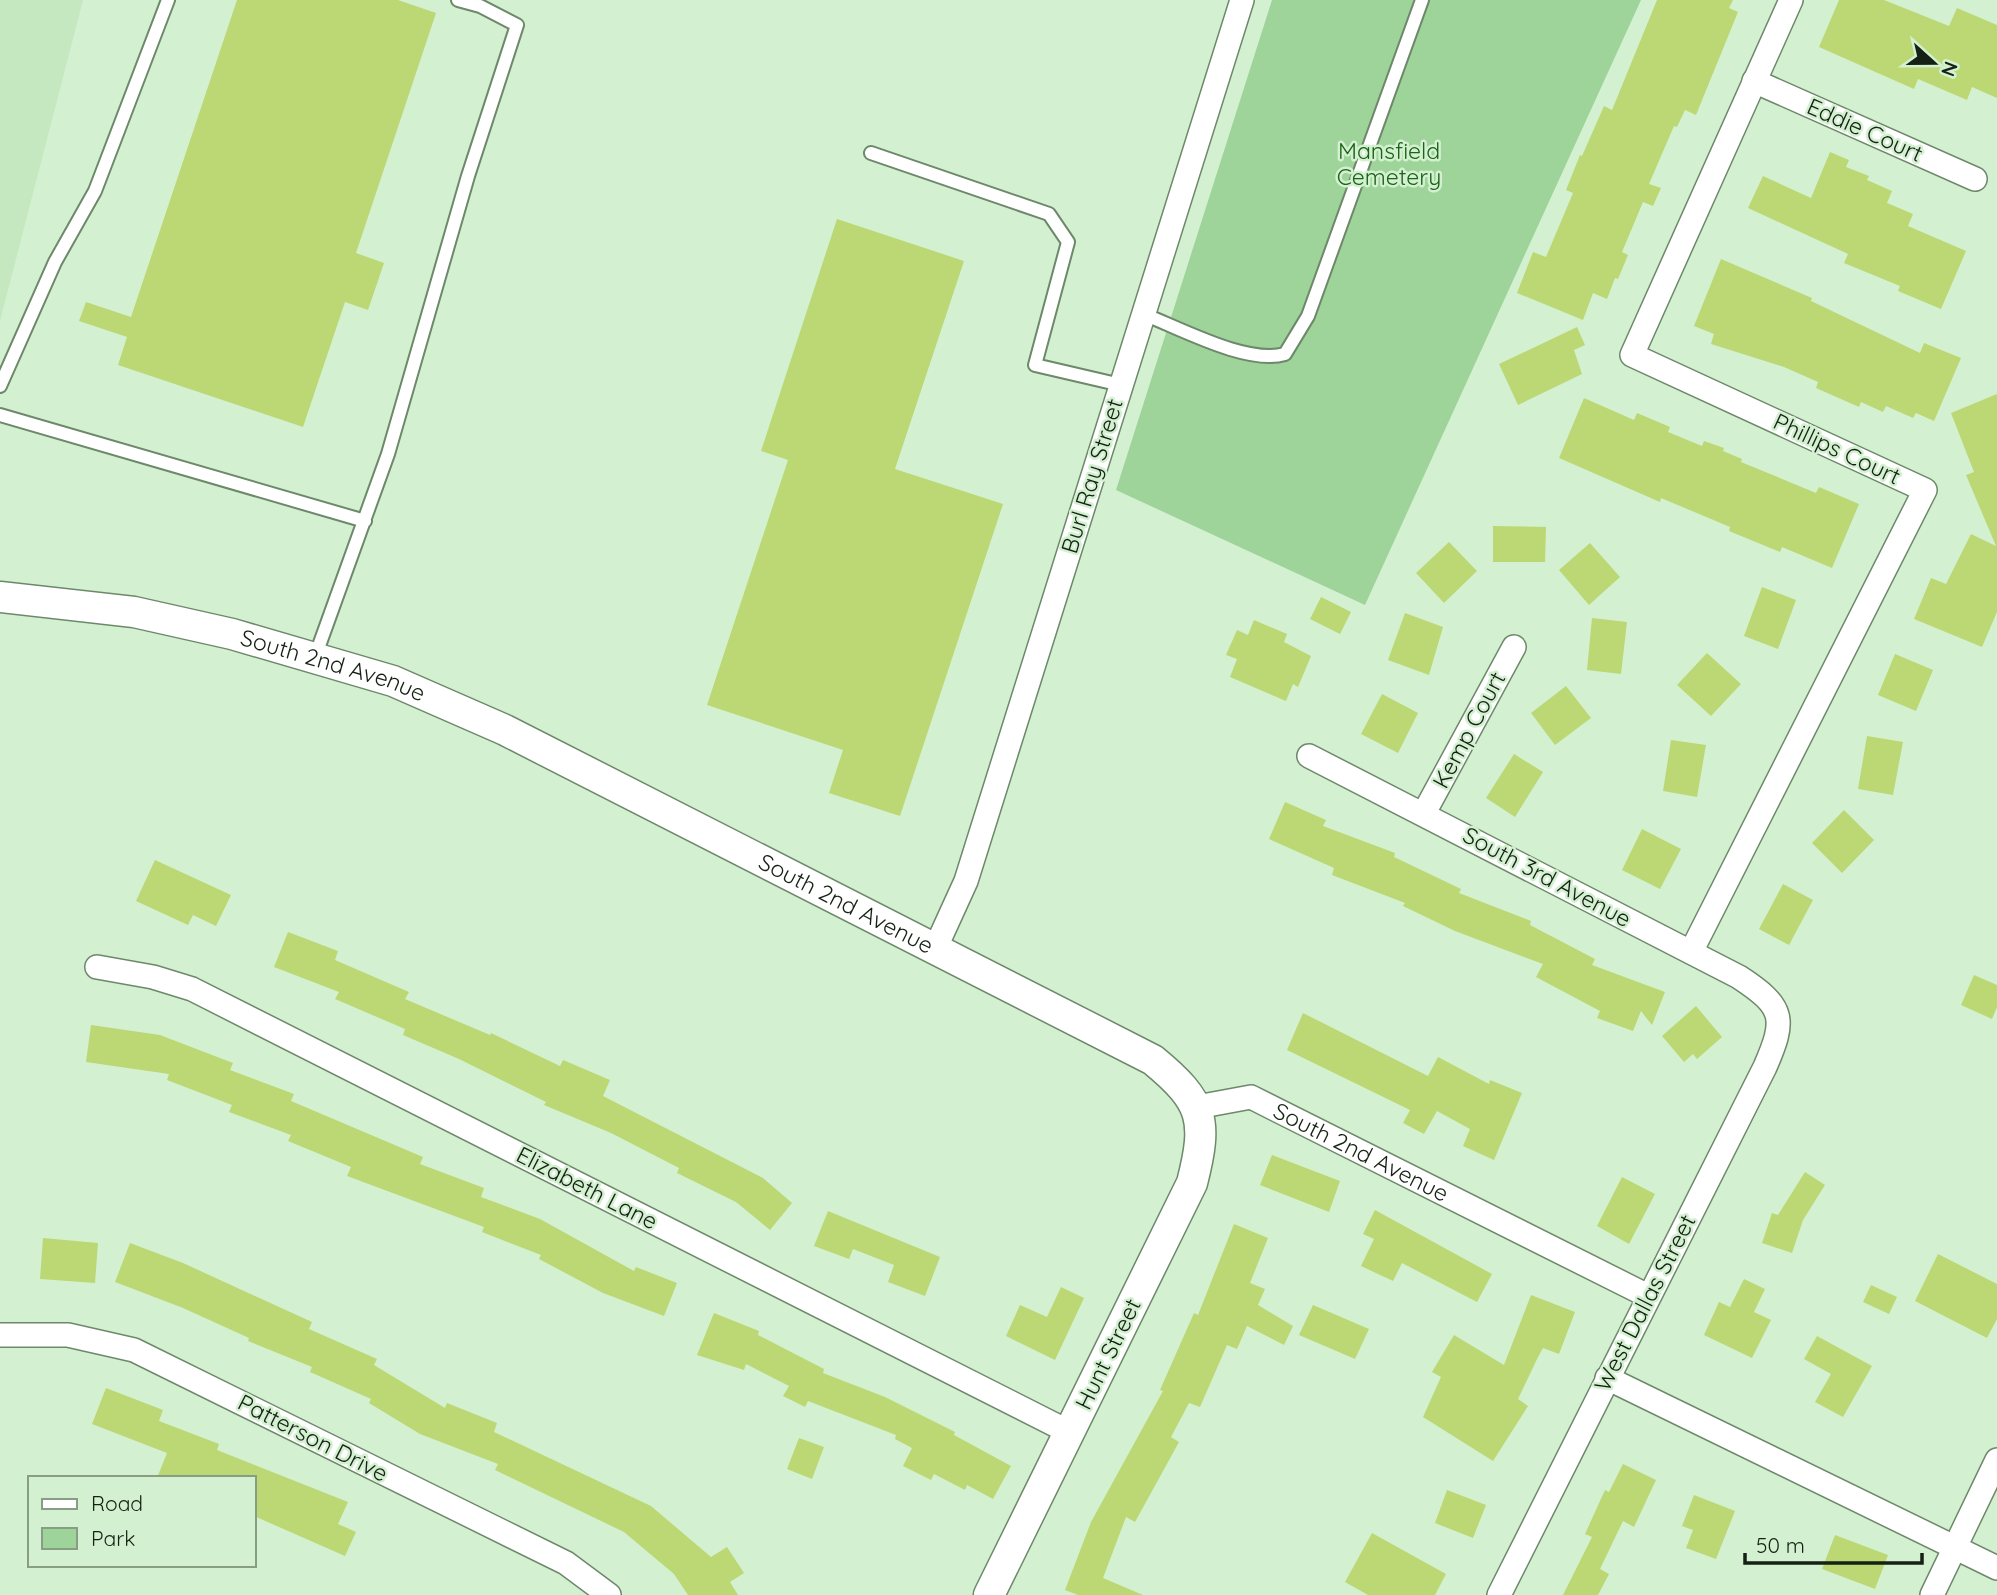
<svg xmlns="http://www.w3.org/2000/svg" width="1997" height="1595" font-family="Quicksand,sans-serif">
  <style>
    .built { fill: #c5e8c1 }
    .green { fill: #9ed499 }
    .building { fill: #bbd874 }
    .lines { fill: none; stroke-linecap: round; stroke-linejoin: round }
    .service-casing { stroke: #6d886a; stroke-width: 16 }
    .minor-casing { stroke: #6d886a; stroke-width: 26 }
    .tertiary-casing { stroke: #6d886a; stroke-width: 33 }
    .service { stroke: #fff; stroke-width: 12 }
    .minor { stroke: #fff; stroke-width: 23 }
    .tertiary { stroke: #fff; stroke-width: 30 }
    .labels { text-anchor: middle; stroke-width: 5; stroke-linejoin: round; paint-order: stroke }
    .street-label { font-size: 23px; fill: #162115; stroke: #d3f1d0 }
    .park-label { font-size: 23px; fill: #1b6318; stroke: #d3f1d0 }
  </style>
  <rect width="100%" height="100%" fill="#d3f1d0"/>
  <path class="built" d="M 0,0 L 83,0 L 0,321 Z"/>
  <path class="green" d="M 1272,0 L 1641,0 L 1365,605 L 1116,490 Z"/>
  <path class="building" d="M 237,0 L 398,0 L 436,13 L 356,253 L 384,263 L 368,310 L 345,302 L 303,427 L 118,365 L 127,337 L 79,321 L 86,302 L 131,317 Z
    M 1657,0 L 1733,0 L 1729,8 L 1738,12 L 1696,115 L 1685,110 L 1677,127 L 1674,126 L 1649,184 L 1661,188 L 1653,206 L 1643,202 L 1622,252 L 1628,255 L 1618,279 L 1615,278 L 1607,299 L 1593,293 L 1583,320 L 1517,293 L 1533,252 L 1546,257 L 1573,193 L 1566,190 L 1580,155 L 1582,156 L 1604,106 L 1612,110 Z
    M 1839,0 L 1884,0 L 1949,26 L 1957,8 L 1997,25 L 1997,98 L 1972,87 L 1967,100 L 1918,79 L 1914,89 L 1819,47 Z
    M 1830,152 L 1849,160 L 1846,167 L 1869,176 L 1867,180 L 1892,191 L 1887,203 L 1913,214 L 1908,226 L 1966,251 L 1941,309 L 1898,291 L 1900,286 L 1844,263 L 1848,254 L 1748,208 L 1763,176 L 1811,198 Z
    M 837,219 L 964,261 L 895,469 L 1003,504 L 900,816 L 829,793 L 843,750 L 707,705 L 788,460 L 761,451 Z
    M 1721,259 L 1812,298 L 1811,301 L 1920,353 L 1924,343 L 1961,358 L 1934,421 L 1916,413 L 1913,418 L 1886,406 L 1883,412 L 1861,402 L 1859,407 L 1816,388 L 1818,382 L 1784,367 L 1711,344 L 1714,334 L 1694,326 Z
    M 1577,327 L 1585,345 L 1574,350 L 1582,374 L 1518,405 L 1499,364 Z
    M 1997,394 L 1997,612 L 1982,647 L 1914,619 L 1931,578 L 1946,584 L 1971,534 L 1996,546 L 1966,475 L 1974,472 L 1951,413 Z
    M 1584,398 L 1634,420 L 1637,413 L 1670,427 L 1668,432 L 1702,446 L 1704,441 L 1724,448 L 1723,451 L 1742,459 L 1741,462 L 1816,493 L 1819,487 L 1859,504 L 1832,568 L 1782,547 L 1780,552 L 1729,531 L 1730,527 L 1661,498 L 1660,502 L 1559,458 Z
    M 1493,526 L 1546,527 L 1545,562 L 1493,562 Z
    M 1449,542 L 1477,571 L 1444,603 L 1416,573 Z
    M 1590,543 L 1620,577 L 1589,605 L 1559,570 Z
    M 1762,587 L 1796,600 L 1778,649 L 1744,636 Z
    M 1321,597 L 1351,612 L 1340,634 L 1310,619 Z
    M 1405,613 L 1443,627 L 1429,675 L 1388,660 Z
    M 1592,618 L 1627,622 L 1621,674 L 1587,670 Z
    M 1254,620 L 1287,634 L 1284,642 L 1311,656 L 1298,687 L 1293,684 L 1286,701 L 1230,677 L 1237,659 L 1226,655 L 1237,630 L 1248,635 Z
    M 1707,653 L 1741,684 L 1711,716 L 1677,685 Z
    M 1895,654 L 1933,670 L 1916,711 L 1878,695 Z
    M 1566,686 L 1591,718 L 1555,745 L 1531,713 Z
    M 1382,694 L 1418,713 L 1398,753 L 1361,734 Z
    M 1867,736 L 1903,742 L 1893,795 L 1858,789 Z
    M 1671,740 L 1706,745 L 1697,797 L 1663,791 Z
    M 1514,754 L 1543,772 L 1515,817 L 1486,798 Z
    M 1285,802 L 1326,820 L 1323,826 L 1395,853 L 1394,857 L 1461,889 L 1459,893 L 1531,921 L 1530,925 L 1595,959 L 1592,965 L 1665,992 L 1652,1025 L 1641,1011 L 1633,1031 L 1597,1018 L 1600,1011 L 1536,977 L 1543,964 L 1455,931 L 1403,906 L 1405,903 L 1332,875 L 1334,868 L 1269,839 Z
    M 1844,810 L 1874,840 L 1842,873 L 1812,843 Z
    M 1642,829 L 1681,849 L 1660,889 L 1622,870 Z
    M 155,860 L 231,895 L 216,926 L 193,915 L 188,925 L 136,901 Z
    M 1783,884 L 1813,900 L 1789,945 L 1759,929 Z
    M 288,932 L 338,951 L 335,960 L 409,992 L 405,999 L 490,1035 L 491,1033 L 560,1066 L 563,1060 L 610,1080 L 603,1096 L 763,1178 L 792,1203 L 770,1230 L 736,1202 L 677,1173 L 679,1168 L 611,1133 L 544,1105 L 546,1102 L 459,1059 L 403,1035 L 405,1029 L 335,999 L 339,992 L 274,967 Z
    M 1974,975 L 1997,985 L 1997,1007 L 1992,1019 L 1961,1005 Z
    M 1696,1006 L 1722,1037 L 1697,1059 L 1693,1054 L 1684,1062 L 1662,1036 Z
    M 1303,1013 L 1428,1076 L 1438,1057 L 1489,1084 L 1490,1080 L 1522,1093 L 1494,1160 L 1463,1146 L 1470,1129 L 1437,1111 L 1424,1134 L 1403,1123 L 1410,1110 L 1287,1050 Z
    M 91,1025 L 160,1035 L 233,1063 L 230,1070 L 294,1094 L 291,1101 L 423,1157 L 420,1164 L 484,1188 L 481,1197 L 540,1219 L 634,1271 L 636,1267 L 677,1283 L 664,1316 L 603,1293 L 539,1259 L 541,1255 L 482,1232 L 484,1227 L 347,1176 L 351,1167 L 288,1141 L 291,1135 L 229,1112 L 232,1105 L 167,1080 L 169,1074 L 86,1062 Z
    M 1272,1155 L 1340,1181 L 1329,1212 L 1260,1185 Z
    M 1805,1172 L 1825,1185 L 1803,1220 L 1792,1253 L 1762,1243 L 1772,1213 L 1778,1215 Z
    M 1622,1177 L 1655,1194 L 1629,1244 L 1597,1226 Z
    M 1375,1210 L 1492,1274 L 1477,1302 L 1402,1263 L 1393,1281 L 1361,1266 L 1374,1239 L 1363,1234 Z
    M 828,1211 L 940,1257 L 925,1296 L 888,1282 L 894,1265 L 853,1249 L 849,1259 L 814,1246 Z
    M 1234,1224 L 1268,1238 L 1250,1283 L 1265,1289 L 1258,1305 L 1293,1326 L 1284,1345 L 1247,1326 L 1237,1349 L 1227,1345 L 1200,1407 L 1189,1403 L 1171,1437 L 1179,1442 L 1135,1522 L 1126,1517 L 1103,1578 L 1143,1595 L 1078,1595 L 1065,1590 L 1091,1522 L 1163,1391 L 1160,1390 L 1194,1313 L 1198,1315 Z
    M 43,1238 L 98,1243 L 95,1283 L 40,1279 Z
    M 130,1243 L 183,1263 L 312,1322 L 309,1329 L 377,1359 L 374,1365 L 445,1408 L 447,1403 L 497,1423 L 494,1432 L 651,1506 L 711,1557 L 727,1547 L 744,1573 L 730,1582 L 738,1595 L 688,1595 L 674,1574 L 624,1532 L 495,1470 L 498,1464 L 420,1434 L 369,1403 L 371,1399 L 310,1372 L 312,1367 L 248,1341 L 249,1338 L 183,1308 L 115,1282 Z
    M 1938,1254 L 1997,1284 L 1997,1319 L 1987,1338 L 1915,1301 Z
    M 1744,1279 L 1765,1289 L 1754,1312 L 1771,1320 L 1752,1358 L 1704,1335 L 1719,1302 L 1730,1307 Z
    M 1871,1285 L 1897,1297 L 1889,1314 L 1863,1302 Z
    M 1061,1287 L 1084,1298 L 1055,1360 L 1006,1336 L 1020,1305 L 1047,1317 Z
    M 1531,1295 L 1575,1312 L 1559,1354 L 1543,1348 L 1538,1357 L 1518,1399 L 1528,1406 L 1493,1461 L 1423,1417 L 1441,1377 L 1432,1372 L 1454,1335 L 1504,1365 Z
    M 1313,1305 L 1369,1329 L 1355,1359 L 1299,1335 Z
    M 714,1313 L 759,1331 L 758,1335 L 824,1369 L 823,1373 L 885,1397 L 955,1432 L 954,1435 L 1011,1466 L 993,1499 L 967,1485 L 965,1490 L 934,1474 L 931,1480 L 903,1466 L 912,1448 L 895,1439 L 896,1435 L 808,1401 L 805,1407 L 783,1396 L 789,1386 L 746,1364 L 744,1370 L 697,1355 Z
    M 1817,1336 L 1872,1366 L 1843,1417 L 1815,1402 L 1831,1374 L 1804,1359 Z
    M 106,1388 L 163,1410 L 159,1421 L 219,1444 L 217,1450 L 348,1502 L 338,1524 L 356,1532 L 345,1556 L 254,1516 L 254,1478 L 157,1478 L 167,1453 L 92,1424 Z
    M 799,1438 L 824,1447 L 812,1479 L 787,1469 Z
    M 1623,1464 L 1656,1480 L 1634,1527 L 1623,1521 L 1600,1569 L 1609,1574 L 1598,1595 L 1563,1595 L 1592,1537 L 1585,1534 L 1605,1490 L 1609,1492 Z
    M 1447,1490 L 1486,1505 L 1473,1538 L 1435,1523 Z
    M 1694,1495 L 1735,1511 L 1716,1559 L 1686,1548 L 1693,1530 L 1682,1526 Z
    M 1372,1533 L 1446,1574 L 1435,1595 L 1368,1595 L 1345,1582 Z
    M 1835,1535 L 1888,1555 L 1875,1589 L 1822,1569 Z"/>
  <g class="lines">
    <defs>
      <path id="service" d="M 871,153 L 1049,214 L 1068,242 L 1035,365 L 1121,385
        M 1143,314 C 1180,328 1247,365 1285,354 L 1308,316 L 1422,0
        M 0,386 L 55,262 L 95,191 L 168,0
        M 0,415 L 365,521
        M 315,657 L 388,454 L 468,176 L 517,25 L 480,6 L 458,0"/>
      <g id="minor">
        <path d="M 1754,81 L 1975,179"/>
        <path d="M 1309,756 L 1739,977 C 1785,1007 1786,1019 1765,1067 L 1499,1595"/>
        <path d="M 1424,813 L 1514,647"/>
        <path d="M 935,949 L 966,881 L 1242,0"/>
        <path d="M 1691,952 L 1925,490 L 1632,355 L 1791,0"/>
        <path d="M 97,967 L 153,977 L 192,989 L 1069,1432"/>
        <path id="s1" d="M 1197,1107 L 1251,1097 L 1648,1296"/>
        <path d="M 0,1335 L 68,1335 L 134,1350 L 566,1563 L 609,1595"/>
        <path d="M 1607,1378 L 1997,1568"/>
        <path d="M 1932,1595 L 1997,1460"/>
      </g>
      <g id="tertiary">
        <path id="s2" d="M 0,597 L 134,612 L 232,634 L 393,681 L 505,730 L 1153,1060 C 1204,1102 1208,1120 1192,1183 L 989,1595"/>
      </g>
    </defs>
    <use href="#service" class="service-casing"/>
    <use href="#minor" class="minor-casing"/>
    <use href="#tertiary" class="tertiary-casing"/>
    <use href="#service" class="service"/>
    <use href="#minor" class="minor"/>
    <use href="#tertiary" class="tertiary"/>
  </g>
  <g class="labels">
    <g class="street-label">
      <text transform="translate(1865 130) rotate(24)" y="8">Eddie Court</text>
      <text transform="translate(1837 449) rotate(25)" y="8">Phillips Court</text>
      <text transform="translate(1092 476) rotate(-73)" y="8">Burl Ray Street</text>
      <text dy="8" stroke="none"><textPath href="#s2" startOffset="341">South 2nd Avenue</textPath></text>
      <text transform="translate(1469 730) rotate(-62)" y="8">Kemp Court</text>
      <text transform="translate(1547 877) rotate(28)" y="8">South 3rd Avenue</text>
      <text dy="8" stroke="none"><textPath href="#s2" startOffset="908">South 2nd Avenue</textPath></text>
      <text dy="8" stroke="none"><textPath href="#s1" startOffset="178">South 2nd Avenue</textPath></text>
      <text transform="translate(587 1188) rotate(27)" y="8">Elizabeth Lane</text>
      <text transform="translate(1645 1303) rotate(-63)" y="8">West Dallas Street</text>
      <text transform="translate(1108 1354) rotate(-64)" y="8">Hunt Street</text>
      <text transform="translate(313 1438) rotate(27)" y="8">Patterson Drive</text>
    </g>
    <g class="park-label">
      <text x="1389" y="159">Mansfield<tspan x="1389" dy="26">Cemetery</tspan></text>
    </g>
  </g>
  <rect x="28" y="1476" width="228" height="91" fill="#d3f1d0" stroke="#879e85" stroke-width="2"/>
  <rect x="42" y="1499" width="35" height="10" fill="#ffffff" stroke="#879e85" stroke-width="2"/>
  <text x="91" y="1511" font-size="21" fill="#162115">Road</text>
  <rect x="42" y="1528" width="35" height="21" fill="#9ed499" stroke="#879e85" stroke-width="2"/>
  <text x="91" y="1546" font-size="21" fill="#162115">Park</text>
  <g transform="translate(1934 63) rotate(111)" stroke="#d3f1d0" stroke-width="5" paint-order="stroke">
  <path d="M0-5L12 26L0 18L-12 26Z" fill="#162115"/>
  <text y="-10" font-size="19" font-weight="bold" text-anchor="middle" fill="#162115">N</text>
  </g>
  <path d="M1745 1553v10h177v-10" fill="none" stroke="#162115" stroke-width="3.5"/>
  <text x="1756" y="1553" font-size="21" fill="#162115" stroke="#d3f1d0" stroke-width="5" paint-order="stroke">50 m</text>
</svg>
